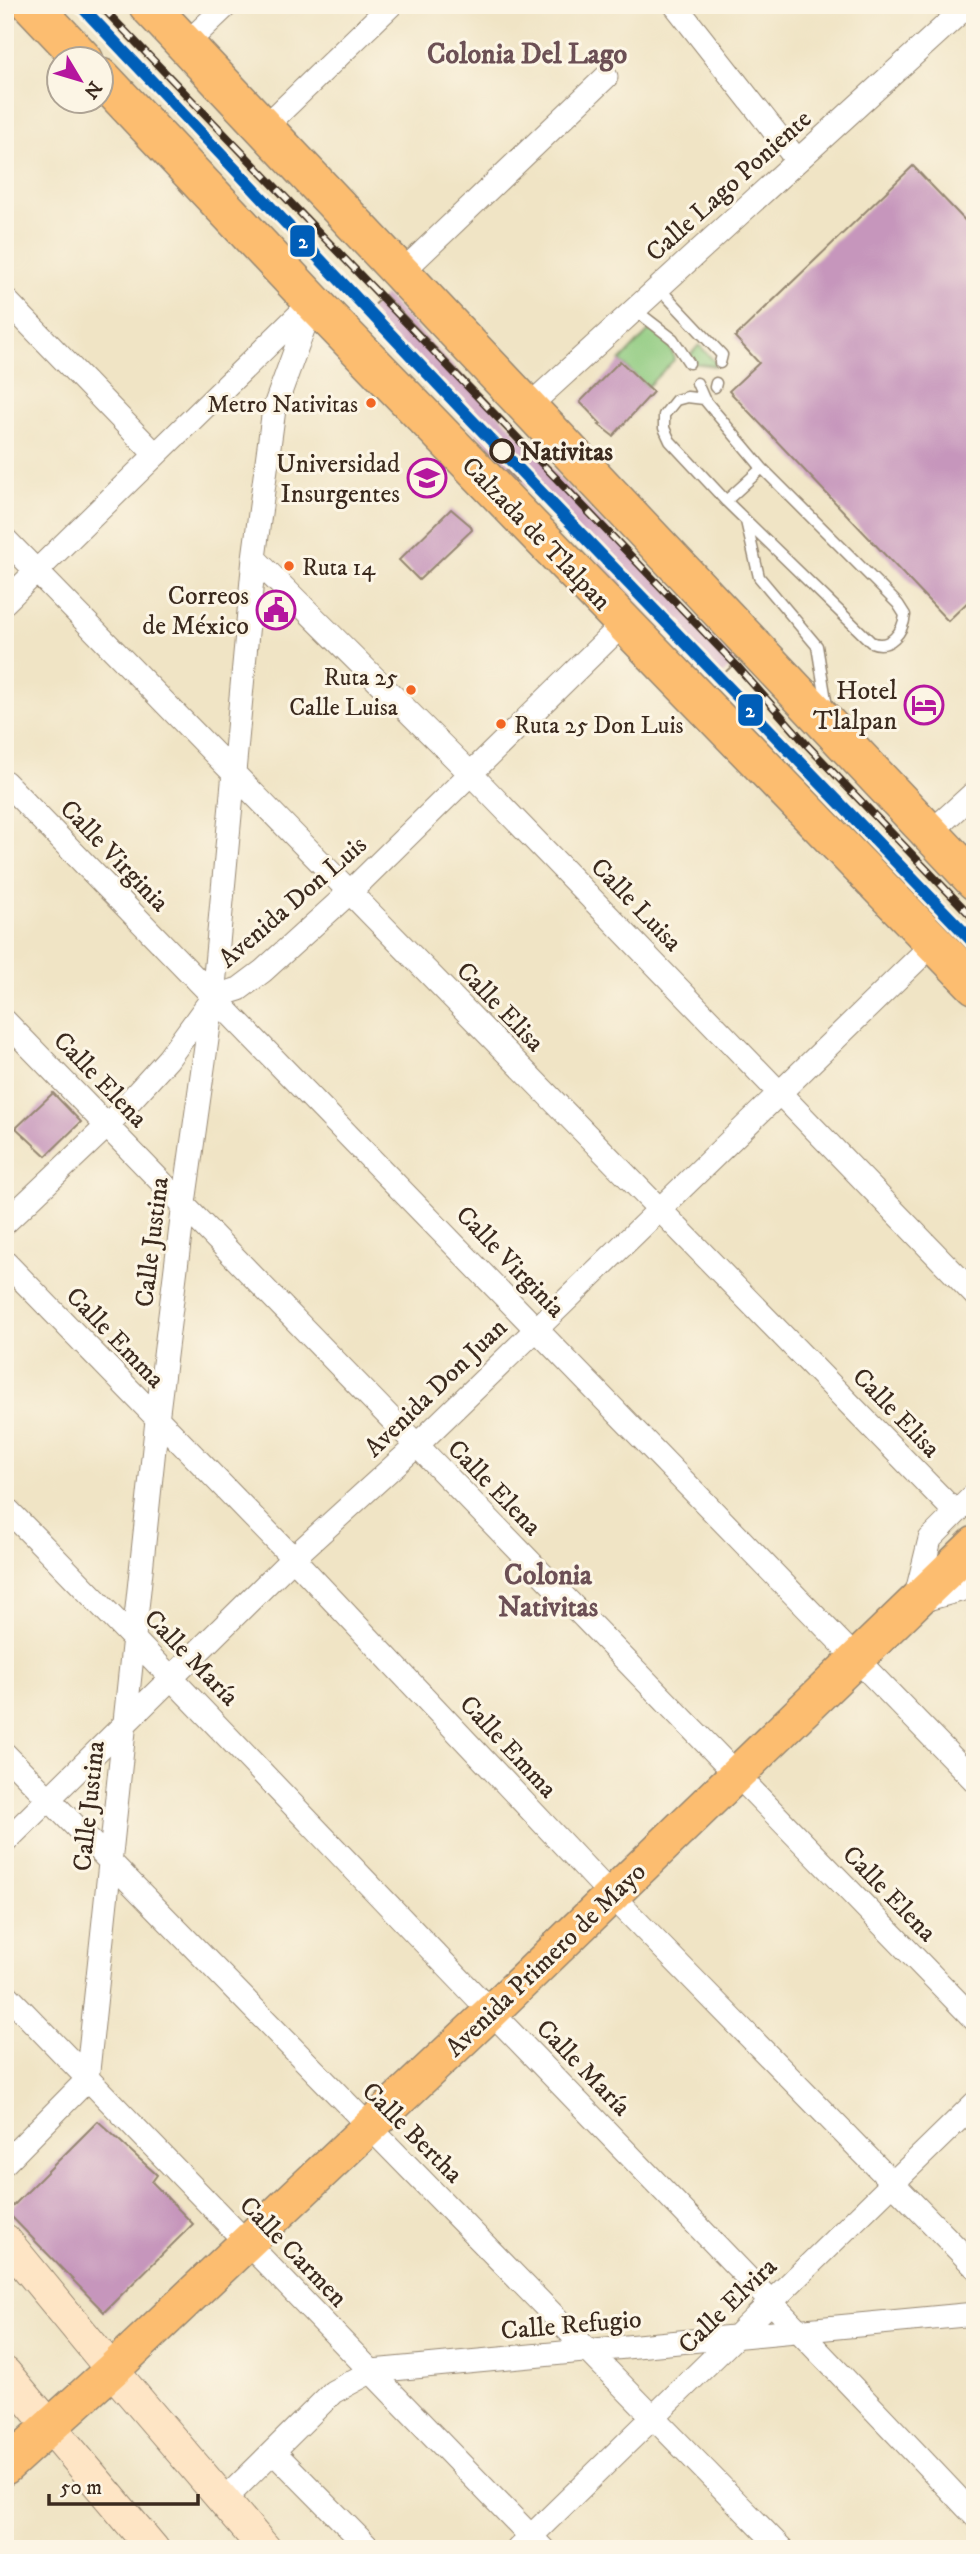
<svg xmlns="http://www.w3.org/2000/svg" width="980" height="2554" font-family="'IM FELL DW Pica',serif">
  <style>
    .green { fill: #8fcb80; stroke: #657a4f; stroke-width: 2 }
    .building { fill: #c696bc }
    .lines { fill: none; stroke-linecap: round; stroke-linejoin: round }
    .lane-casing { stroke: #968772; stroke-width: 13 }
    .street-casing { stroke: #968772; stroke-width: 25 }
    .secondary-casing { stroke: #968772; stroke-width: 34 }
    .primary-casing { stroke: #968772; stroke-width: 38 }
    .highway-casing { stroke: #968772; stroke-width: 41 }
    .lane { stroke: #fff; stroke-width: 10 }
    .street { stroke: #fff; stroke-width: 23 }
    .secondary { stroke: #fee5c5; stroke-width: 32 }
    .primary { stroke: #fcbd6f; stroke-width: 35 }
    .highway { stroke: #fcbd6f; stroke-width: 38 }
    .rail-casing { stroke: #3b2a1e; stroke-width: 8 }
    .rail { stroke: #fcf5e5; stroke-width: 5; stroke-dasharray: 16; stroke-linecap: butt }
    .metro-1-casing { stroke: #fcf5e5; stroke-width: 18 }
    .metro-1 { stroke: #005eb8; stroke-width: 12 }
    .bus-dot { fill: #f26522; stroke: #fcf5e5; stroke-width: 2.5 }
    .stop-dot { fill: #fcf5e5; stroke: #3b2a1e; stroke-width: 3.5 }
    .labels { text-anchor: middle; stroke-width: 6; stroke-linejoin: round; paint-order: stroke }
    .bus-label { font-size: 24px; fill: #3b2a1e; stroke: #fcf5e5; text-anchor: end }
    .street-label { font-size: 26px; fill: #3b2a1e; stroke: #fcf5e5 }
    .stop-label { font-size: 26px; font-weight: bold; fill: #3b2a1e; stroke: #fcf5e5; text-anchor: start }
    .poi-label { font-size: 26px; fill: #3b2a1e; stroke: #fcf5e5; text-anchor: end }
    .neighbourhood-label { font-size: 28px; font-weight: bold; fill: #6c5055; stroke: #fcf5e5 }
    .line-badge { stroke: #fcf5e5; stroke-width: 2.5 }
    .badge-label { font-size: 19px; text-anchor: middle; font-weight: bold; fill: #fff }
  </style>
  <rect width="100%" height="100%" fill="#fcf5e5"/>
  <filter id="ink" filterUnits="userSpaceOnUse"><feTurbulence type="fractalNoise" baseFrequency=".0143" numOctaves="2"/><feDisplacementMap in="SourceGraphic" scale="14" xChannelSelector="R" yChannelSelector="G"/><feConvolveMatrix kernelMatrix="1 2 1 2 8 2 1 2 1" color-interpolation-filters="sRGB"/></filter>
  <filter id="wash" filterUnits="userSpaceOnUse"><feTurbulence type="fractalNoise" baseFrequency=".00686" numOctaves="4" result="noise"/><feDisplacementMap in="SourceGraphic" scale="28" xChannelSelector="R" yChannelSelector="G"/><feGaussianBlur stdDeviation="1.57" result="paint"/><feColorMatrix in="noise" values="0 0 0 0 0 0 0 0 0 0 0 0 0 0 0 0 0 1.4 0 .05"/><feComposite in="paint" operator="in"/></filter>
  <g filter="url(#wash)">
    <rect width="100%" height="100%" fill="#f0e4c5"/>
    <path class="green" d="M 650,330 C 664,337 672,344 674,360 L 647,387 L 620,361 Z
      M 699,345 L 715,362 L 715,366 L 692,363 L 691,354 Z"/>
    <g id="blocks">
      <path class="building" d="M 913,166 L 975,231 L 975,595 L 948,621 L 729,391 L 759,363 L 735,337 Z
        M 385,295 L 736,662 L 715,682 L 520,480 L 518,482 L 507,471 L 510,469 L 364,315 Z
        M 620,361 L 653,392 L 613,436 L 599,425 L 601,424 L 580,402 Z
        M 451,509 L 471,526 L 472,530 L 419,580 L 399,560 Z
        M 53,1093 L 81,1122 L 46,1156 L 16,1128 Z
        M 98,2121 L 157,2175 L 152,2182 L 193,2224 L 104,2312 L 7,2212 Z"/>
    </g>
  </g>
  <g filter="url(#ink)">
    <use href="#blocks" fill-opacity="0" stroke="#968772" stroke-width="2"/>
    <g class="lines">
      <defs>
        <path id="lane" d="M 658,287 L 722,355 L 720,363
          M 634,309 L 673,339 L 689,363
          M 697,383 L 704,399
          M 715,387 L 716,383
          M 687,397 L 704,399 L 762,468 L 898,604 L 905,615 C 903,632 890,650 871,642 L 726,501 L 670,441 L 664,428 L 664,415 L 676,400 Z
          M 726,501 L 762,468
          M 746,521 L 759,577 L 817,646 L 827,706"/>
        <path id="street" d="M 675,5 L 797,160
          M 186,44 L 227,5
          M 265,127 L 391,5
          M 400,274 L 606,77
          M 5,299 L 155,454
          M 528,407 L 968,5
          M 5,539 L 956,1513
          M 254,558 L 470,773 L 975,1295
          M 5,602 L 308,306
          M 5,782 L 975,1781
          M 930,833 L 975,792
          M 5,1021 L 975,2020
          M 5,1223 L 107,1126 L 168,1059 L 213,997 L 239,989 L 263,971 L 350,892 L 624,623
          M 5,1262 L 293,1558 L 612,1896 L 975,2267
          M 5,1507 C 170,1674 330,1845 493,2014 C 654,2181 816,2347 975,2516
          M 915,1600 L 930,1539 L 975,1494
          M 920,1601 L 975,1586
          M 5,1754 L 782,2549
          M 5,1842 L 293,1558 L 416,1446 L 934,943
          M 5,1993 L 543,2549
          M 5,2163 L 87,2080 L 157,1420 L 184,1203 L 213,997 L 254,558 L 274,409 L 313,302
          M 274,2452 L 370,2549
          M 223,2501 L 333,2392 L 372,2371 L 975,2314
          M 518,2549 L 975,2103"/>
        <path id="secondary" d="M 5,2240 L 112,2370 L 265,2549
          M 5,2373 L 153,2549"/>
        <path id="primary" d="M 5,2467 L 112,2370 L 491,2012 L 975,1544"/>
        <path id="highway" d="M 32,5 L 84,60
          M 148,5 L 975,881
          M 102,78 L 313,302 L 975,985"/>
      </defs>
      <use href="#lane" class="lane-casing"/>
      <use href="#street" class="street-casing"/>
      <use href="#secondary" class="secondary-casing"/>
      <use href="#primary" class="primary-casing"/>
      <use href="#highway" class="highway-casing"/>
      <use href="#lane" class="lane"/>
      <use href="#street" class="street"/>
      <use href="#secondary" class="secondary"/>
      <use href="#primary" class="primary"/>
      <use href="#highway" class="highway"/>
      <defs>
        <path id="rail" d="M 100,5 L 737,666 L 807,745 L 975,920"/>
      </defs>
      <use href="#rail" class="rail-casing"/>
      <use href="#rail" class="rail"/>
      <defs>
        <path id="metro-1" d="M 80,5 L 465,413 L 975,944"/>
      </defs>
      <use href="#metro-1" class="metro-1-casing"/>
      <use href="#metro-1" class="metro-1"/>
    </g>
  </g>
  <defs>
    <symbol id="university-ring" viewBox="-11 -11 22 22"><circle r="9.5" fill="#fcf5e5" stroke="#b5179e" stroke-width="1.5"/><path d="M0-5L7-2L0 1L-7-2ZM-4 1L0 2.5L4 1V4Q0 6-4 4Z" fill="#b5179e"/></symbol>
    <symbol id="civic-ring" viewBox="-11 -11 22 22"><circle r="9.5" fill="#fcf5e5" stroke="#b5179e" stroke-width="1.5"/><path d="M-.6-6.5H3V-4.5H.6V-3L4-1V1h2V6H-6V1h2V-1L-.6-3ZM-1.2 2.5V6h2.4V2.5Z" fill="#b5179e"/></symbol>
    <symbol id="hotel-ring" viewBox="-11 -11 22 22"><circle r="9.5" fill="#fcf5e5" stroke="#b5179e" stroke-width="1.5"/><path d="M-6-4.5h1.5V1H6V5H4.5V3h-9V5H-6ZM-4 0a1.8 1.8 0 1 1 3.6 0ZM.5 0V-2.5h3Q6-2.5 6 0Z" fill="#b5179e"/></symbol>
  </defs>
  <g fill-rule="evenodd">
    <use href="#university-ring" x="405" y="456" width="44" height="44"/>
    <use href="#civic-ring" x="254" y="588" width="44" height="44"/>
    <use href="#hotel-ring" x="902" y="683" width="44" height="44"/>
  </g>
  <g class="bus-dot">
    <circle cx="371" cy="403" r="6"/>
    <circle cx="289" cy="566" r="6"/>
    <circle cx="411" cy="690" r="6"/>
    <circle cx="501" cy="724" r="6"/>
  </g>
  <circle class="stop-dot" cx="502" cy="451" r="11"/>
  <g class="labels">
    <g class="bus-label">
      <text x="358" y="412">Metro Nativitas</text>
      <text x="302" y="575" text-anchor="start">Ruta 14</text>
      <text x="398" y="685">Ruta 25<tspan x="398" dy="30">Calle Luisa</tspan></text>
      <text x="514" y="733" text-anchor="start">Ruta 25 Don Luis</text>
    </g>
    <g class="street-label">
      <text transform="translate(728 185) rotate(-42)" y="9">Calle Lago Poniente</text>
      <text transform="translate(537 533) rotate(46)" y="9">Calzada de Tlalpan</text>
      <text transform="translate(115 855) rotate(46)" y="9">Calle Virginia</text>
      <text transform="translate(292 901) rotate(-41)" y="9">Avenida Don Luis</text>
      <text transform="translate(637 904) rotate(46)" y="9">Calle Luisa</text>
      <text transform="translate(501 1006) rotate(46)" y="9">Calle Elisa</text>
      <text transform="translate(101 1079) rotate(46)" y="9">Calle Elena</text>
      <text transform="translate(151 1242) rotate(-83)" y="9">Calle Justina</text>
      <text transform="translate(511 1261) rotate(46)" y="9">Calle Virginia</text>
      <text transform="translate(116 1337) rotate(46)" y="9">Calle Emma</text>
      <text transform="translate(435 1387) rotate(-44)" y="9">Avenida Don Juan</text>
      <text transform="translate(897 1412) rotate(46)" y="9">Calle Elisa</text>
      <text transform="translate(495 1487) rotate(46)" y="9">Calle Elena</text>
      <text transform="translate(192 1657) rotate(46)" y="9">Calle María</text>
      <text transform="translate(509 1746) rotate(47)" y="9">Calle Emma</text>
      <text transform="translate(88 1806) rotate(-84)" y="9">Calle Justina</text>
      <text transform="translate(890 1893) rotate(46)" y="9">Calle Elena</text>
      <text transform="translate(545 1959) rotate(-44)" y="9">Avenida Primero de Mayo</text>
      <text transform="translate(584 2067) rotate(46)" y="9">Calle María</text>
      <text transform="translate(413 2132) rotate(45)" y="9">Calle Bertha</text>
      <text transform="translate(294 2251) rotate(46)" y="9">Calle Carmen</text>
      <text transform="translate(727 2305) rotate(-44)" y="9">Calle Elvira</text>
      <text transform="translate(571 2324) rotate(-5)" y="9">Calle Refugio</text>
    </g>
    <g class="stop-label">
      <text x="520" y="460">Nativitas</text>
    </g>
    <g class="poi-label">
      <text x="400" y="472">Universidad<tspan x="400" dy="30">Insurgentes</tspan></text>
      <text x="249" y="604">Correos<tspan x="249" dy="30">de México</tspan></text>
      <text x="897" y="699">Hotel<tspan x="897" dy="30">Tlalpan</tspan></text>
    </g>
    <g class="neighbourhood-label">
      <text x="527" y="63">Colonia Del Lago</text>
      <text x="548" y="1584">Colonia<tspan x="548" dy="32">Nativitas</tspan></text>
    </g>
  </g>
  <g class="line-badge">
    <rect x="289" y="224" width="27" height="34" rx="7" fill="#005eb8"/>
    <rect x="737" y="693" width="27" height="34" rx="7" fill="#005eb8"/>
  </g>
  <g class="badge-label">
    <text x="303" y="248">2</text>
    <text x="750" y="717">2</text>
  </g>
  <rect width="980" height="2554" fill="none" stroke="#fcf5e5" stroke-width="28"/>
  <g transform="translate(80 80) rotate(128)"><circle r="33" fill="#fcf5e5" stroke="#afa495" stroke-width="2"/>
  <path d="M0-5L12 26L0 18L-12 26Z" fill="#b5179e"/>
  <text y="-10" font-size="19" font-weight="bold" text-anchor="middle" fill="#3b2a1e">N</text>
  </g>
  <path d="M49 2494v10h149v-10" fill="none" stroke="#3b2a1e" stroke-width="3.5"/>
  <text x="60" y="2494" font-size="21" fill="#3b2a1e" stroke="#fcf5e5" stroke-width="5" paint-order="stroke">50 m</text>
</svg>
